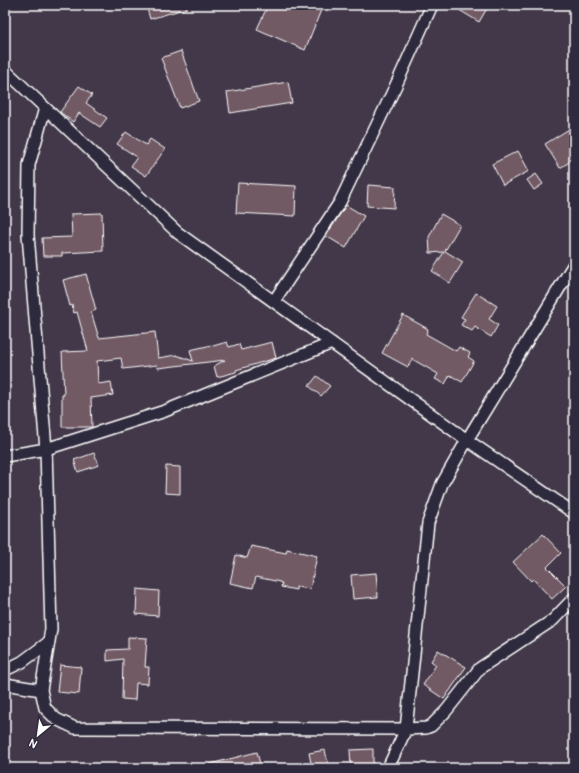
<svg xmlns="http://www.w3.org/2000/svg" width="579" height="773" font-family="Pangolin,sans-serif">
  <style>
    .building { fill: #725a65; stroke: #fff }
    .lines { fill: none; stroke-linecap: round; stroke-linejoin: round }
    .minor-casing { stroke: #fff; stroke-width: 14 }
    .minor { stroke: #2f2a3d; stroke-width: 11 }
  </style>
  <rect width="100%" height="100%" fill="#433849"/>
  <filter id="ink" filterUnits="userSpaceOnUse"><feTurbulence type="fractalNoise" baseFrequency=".025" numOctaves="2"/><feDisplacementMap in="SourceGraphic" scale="8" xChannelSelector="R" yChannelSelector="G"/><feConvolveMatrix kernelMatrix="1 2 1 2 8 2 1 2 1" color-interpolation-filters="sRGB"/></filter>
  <g filter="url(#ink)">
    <path class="building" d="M 146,5 L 186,5 L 187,8 L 150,19 Z
      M 268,5 L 323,5 L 305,50 L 257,29 Z
      M 451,5 L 489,5 L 479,22 Z
      M 181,51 L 199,101 L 180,108 L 161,58 Z
      M 288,82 L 292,103 L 230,113 L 227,92 Z
      M 79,86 L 92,95 L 86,103 L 107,118 L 100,127 L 79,113 L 73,122 L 60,112 Z
      M 574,126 L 574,159 L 560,168 L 545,144 Z
      M 126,132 L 146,145 L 150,139 L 165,149 L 146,176 L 131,166 L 137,157 L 117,144 Z
      M 518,151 L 529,171 L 503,185 L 492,164 Z
      M 536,174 L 543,184 L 534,190 L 527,180 Z
      M 238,183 L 296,186 L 295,216 L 236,213 Z
      M 368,185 L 395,187 L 394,208 L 367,206 Z
      M 346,205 L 364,216 L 346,248 L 326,236 Z
      M 102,213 L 103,251 L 62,253 L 62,256 L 43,256 L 42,238 L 72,237 L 71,214 Z
      M 441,214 L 460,225 L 445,251 L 463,262 L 450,283 L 432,271 L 444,252 L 430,253 L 429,237 Z
      M 86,274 L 96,310 L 91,312 L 99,338 L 155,332 L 158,358 L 176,355 L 193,361 L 190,350 L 203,347 L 212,345 L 213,346 L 227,342 L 229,347 L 239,344 L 241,350 L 272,342 L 276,358 L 236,370 L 236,372 L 217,377 L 214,366 L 225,360 L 158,368 L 157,365 L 123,369 L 121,358 L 97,361 L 98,384 L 111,382 L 113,395 L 91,398 L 92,427 L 62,427 L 62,395 L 64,395 L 62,352 L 88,351 L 77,312 L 74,313 L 72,305 L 70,306 L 63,280 Z
      M 476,293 L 497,306 L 489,319 L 498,325 L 491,337 L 475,327 L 472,331 L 461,325 L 465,319 L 461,317 Z
      M 403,315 L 428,329 L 426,334 L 456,351 L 459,347 L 470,353 L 468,357 L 474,361 L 462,382 L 450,375 L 445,384 L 435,379 L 438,374 L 412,359 L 408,367 L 382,353 Z
      M 317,376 L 330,386 L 321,396 L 309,386 Z
      M 94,453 L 99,465 L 78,472 L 74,460 Z
      M 166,466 L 180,467 L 180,494 L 165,493 Z
      M 543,534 L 561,553 L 547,567 L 566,586 L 552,599 L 533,579 L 531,581 L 513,562 Z
      M 251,546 L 286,553 L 287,549 L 317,556 L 310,589 L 296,587 L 296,590 L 281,587 L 282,583 L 280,583 L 280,582 L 256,577 L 253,588 L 230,583 L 236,555 L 247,558 Z
      M 376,573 L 378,597 L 353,599 L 351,575 Z
      M 137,589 L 159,591 L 158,616 L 136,614 Z
      M 128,637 L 147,638 L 145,667 L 149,667 L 148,684 L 136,683 L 135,700 L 122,699 L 123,659 L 107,661 L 107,650 L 128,649 Z
      M 438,650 L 466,667 L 444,699 L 423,685 L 436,665 L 431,661 Z
      M 60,665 L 81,667 L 79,694 L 57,692 Z
      M 373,749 L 373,768 L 351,768 L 350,750 Z
      M 325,750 L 329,768 L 312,768 L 309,753 Z
      M 257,752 L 261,768 L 211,768 L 210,764 Z"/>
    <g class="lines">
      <defs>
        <path id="minor" d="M 5,70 L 178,233 L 467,440 L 574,513
          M 45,108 L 29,165 L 28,235 L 46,449 L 51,629 L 41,690 L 45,708 L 56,719 L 75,728 L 406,729 L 426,728 L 431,726 L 446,711 L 480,668 L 553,620 L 574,598
          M 274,301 L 340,202 L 397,83 L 432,5
          M 5,456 L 46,449 L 165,411 L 332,343
          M 5,670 L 22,662 L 49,642
          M 5,684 L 41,690
          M 388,768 L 406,729 L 428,523 L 442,484 L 467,440 L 574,264"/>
      </defs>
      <use href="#minor" class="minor-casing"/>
      <use href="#minor" class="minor"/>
    </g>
  </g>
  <rect width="579" height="773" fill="none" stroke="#2f2a3d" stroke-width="20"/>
  <rect x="10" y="10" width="559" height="753" fill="none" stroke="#fff" stroke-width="1.5" filter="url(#ink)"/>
  <g transform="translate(38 735) rotate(209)" stroke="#2f2a3d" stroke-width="3" paint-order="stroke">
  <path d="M0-3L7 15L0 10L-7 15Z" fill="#ffffff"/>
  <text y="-6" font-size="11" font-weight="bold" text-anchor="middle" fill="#ffffff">N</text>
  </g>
</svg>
